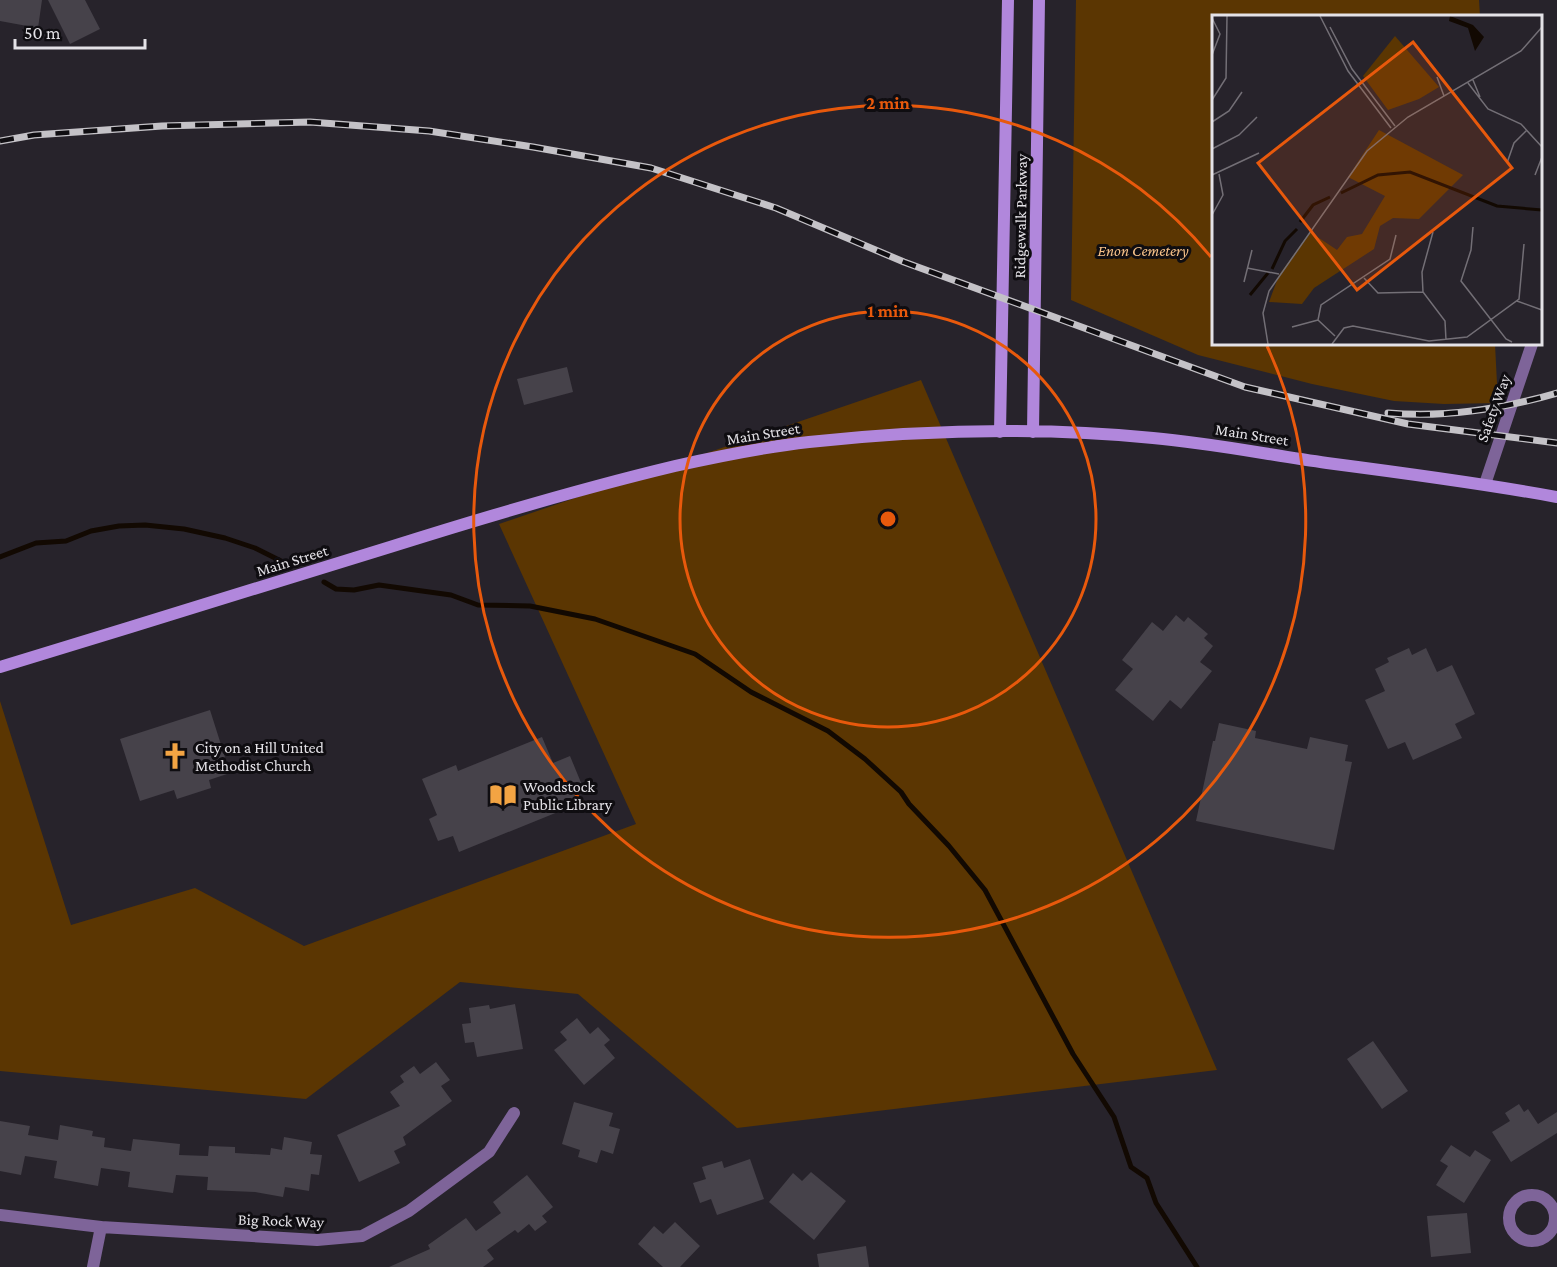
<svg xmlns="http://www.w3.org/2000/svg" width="1557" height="1267" font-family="'Crimson Pro',serif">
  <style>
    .green { fill: #5b3602 }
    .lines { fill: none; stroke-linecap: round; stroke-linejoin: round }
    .stream { stroke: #120902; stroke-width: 5 }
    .building { fill: #46424a }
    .street { stroke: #7e6499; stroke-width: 12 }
    .secondary { stroke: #b187dc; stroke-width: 12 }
    .rail-casing { stroke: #c4c2c7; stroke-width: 7 }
    .rail { stroke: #0f0d11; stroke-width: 4.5; stroke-dasharray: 14; stroke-linecap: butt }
    .ring { fill: none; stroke: #e8590c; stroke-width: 3 }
    .labels { text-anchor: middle; stroke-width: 6; stroke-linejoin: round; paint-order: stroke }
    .street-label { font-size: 16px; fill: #e4e2e7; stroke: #0f0d11 }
    .park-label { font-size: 16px; font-style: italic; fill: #f6c188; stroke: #0f0d11 }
    .poi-label { font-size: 16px; fill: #e4e2e7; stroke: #0f0d11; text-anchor: start }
    .inset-river { fill: none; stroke: #120902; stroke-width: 3 }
    .inset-road { fill: none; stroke: #736f76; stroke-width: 1.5 }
    .view { fill: #e8590c; fill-opacity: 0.15; stroke: #e8590c; stroke-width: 3 }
    .inset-edge { fill: none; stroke: #e4e2e7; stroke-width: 3 }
    .centre { fill: #e8590c; stroke: #0f0d11; stroke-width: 3 }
    .ring-label { font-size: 18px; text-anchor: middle; font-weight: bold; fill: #e8590c; stroke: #0f0d11; stroke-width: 6; stroke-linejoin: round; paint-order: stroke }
  </style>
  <rect width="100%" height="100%" fill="#27232b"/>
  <path class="green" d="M 1076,0 L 1479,0 L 1480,16 L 1214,16 L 1214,344 L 1495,344 L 1498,403 L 1444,404 L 1394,401 L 1312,384 L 1198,355 L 1071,300 Z
    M 921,380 L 1217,1070 L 737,1128 L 578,994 L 460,982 L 306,1099 L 0,1071 L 0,701 L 71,925 L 195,888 L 304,946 L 636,824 L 499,524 Z"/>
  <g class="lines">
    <path class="stream" d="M 0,557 L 36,543 L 66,541 L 91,531 L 119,526 L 145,525 L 184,529 L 225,538 L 255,548 L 287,564
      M 324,582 L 336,589 L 354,590 L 379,585 L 451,595 L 478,605 L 530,606 L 595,619 L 695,654 L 751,692 L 828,731 L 865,759 L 901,792 L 909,804 L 949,846 L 985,890 L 1073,1054 L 1114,1117 L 1131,1167 L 1147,1178 L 1156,1203 L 1197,1267"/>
  </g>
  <path class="building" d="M 0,0 L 42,0 L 38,28 L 0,21 Z
    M 48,0 L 85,0 L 100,29 L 70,44 Z
    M 567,367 L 573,392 L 524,405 L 517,379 Z
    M 1176,615 L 1184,622 L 1188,617 L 1208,634 L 1204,638 L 1213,646 L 1200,662 L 1212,671 L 1181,709 L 1170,700 L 1153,721 L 1115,690 L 1133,669 L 1122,660 L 1152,622 L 1163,631 Z
    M 1409,648 L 1412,655 L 1426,648 L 1437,672 L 1452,665 L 1475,714 L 1455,724 L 1462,738 L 1413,760 L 1405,742 L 1388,749 L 1365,700 L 1385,691 L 1375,669 L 1389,662 L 1387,658 Z
    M 210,710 L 230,773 L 209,780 L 211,788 L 177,799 L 174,790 L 140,801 L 120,739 Z
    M 1219,723 L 1256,731 L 1255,738 L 1307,749 L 1310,737 L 1348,745 L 1345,761 L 1352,762 L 1334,850 L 1196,821 L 1213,741 L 1215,741 Z
    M 542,737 L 553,763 L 570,756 L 582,785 L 574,788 L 580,803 L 459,852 L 453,836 L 438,841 L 429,819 L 437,815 L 422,779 L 456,765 L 458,771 Z
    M 515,1004 L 523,1049 L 477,1057 L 474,1042 L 465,1043 L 462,1024 L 471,1023 L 469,1008 L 489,1005 L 490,1009 Z
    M 577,1018 L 590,1034 L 598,1027 L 610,1040 L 604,1045 L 615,1058 L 584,1085 L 554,1050 L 567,1040 L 560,1032 Z
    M 1373,1041 L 1408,1091 L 1382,1109 L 1347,1059 Z
    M 436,1062 L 450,1080 L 441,1086 L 452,1101 L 403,1137 L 406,1145 L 394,1151 L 400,1163 L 359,1182 L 337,1135 L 400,1106 L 390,1092 L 404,1082 L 400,1076 L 414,1066 L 420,1074 Z
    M 574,1102 L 613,1113 L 609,1126 L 620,1129 L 613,1154 L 601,1150 L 597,1163 L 578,1157 L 580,1150 L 562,1144 Z
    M 1519,1104 L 1524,1112 L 1528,1109 L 1538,1124 L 1557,1112 L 1557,1133 L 1511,1162 L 1492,1132 L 1510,1121 L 1505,1113 Z
    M 0,1121 L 30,1126 L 28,1135 L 58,1140 L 60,1125 L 93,1131 L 92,1136 L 105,1138 L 104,1147 L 131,1151 L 133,1139 L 180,1144 L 179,1155 L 208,1156 L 209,1146 L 235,1147 L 235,1153 L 270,1155 L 271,1148 L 282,1150 L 284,1137 L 312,1142 L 310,1154 L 322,1155 L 319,1175 L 311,1174 L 309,1191 L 285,1187 L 283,1197 L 255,1192 L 207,1190 L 208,1177 L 176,1175 L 173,1193 L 128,1187 L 130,1172 L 101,1168 L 98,1186 L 54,1178 L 57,1161 L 25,1156 L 21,1175 L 0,1171 Z
    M 1451,1145 L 1470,1157 L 1475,1150 L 1491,1160 L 1464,1203 L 1436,1185 L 1448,1166 L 1440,1161 Z
    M 750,1159 L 764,1199 L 717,1215 L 711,1199 L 700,1203 L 693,1183 L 706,1179 L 702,1167 L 722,1161 L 724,1168 Z
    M 811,1172 L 846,1201 L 814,1240 L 769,1202 L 793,1173 L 802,1181 Z
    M 527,1175 L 553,1207 L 542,1216 L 547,1222 L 535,1231 L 529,1224 L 518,1233 L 515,1230 L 487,1250 L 494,1259 L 483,1267 L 389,1267 L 430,1249 L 428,1245 L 466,1218 L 476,1231 L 501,1213 L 493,1202 Z
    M 1467,1213 L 1471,1253 L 1431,1257 L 1427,1216 Z
    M 675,1222 L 700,1246 L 680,1267 L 663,1267 L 638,1244 L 654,1226 L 663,1234 Z
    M 866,1246 L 869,1267 L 819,1267 L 817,1254 Z"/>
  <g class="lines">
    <path class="street" d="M 1485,484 L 1532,344
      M1509 1218a23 23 0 1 1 46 0a23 23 0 1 1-46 0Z
      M 0,1215 L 101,1227 L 317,1240 L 362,1236 L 409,1211 L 489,1152 L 514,1113
      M 93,1267 L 101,1227"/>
    <path class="secondary" d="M 1000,432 L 1008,0
      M 1033,432 L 1039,0
      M 0,667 C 130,627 260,588 390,547 C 485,517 579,489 675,466 C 720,456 764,447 809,442 C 921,430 1041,427 1153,438 C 1212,443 1269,455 1327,463 C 1404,473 1481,483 1557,497"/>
    <defs>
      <path id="rail" d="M 0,141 L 34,135 L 162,126 L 310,122 L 429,131 L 533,147 L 651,168 L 776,208 L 904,262 L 1245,387 L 1408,424 L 1557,443
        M 1388,413 C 1445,418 1502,409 1557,393"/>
    </defs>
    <use href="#rail" class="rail-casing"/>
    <use href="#rail" class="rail"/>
  </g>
  <g class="ring">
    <circle cx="888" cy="519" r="208"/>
    <path d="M1267 346A416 416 0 1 1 1211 257"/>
  </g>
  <defs>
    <symbol id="church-bare" viewBox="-9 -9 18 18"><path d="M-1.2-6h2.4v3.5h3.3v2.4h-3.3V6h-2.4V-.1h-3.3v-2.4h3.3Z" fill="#f3a443" stroke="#0f0d11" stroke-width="2.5" paint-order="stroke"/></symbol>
    <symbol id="library-bare" viewBox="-9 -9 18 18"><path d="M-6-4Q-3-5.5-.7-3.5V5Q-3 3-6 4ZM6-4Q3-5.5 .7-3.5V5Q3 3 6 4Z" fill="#f3a443" stroke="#0f0d11" stroke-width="2.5" paint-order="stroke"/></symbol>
  </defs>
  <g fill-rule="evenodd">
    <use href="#church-bare" x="156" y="737" width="38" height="38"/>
    <use href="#library-bare" x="484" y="776" width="38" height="38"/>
  </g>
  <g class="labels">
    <g class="street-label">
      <text transform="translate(1020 216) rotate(-89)" y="6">Ridgewalk Parkway</text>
      <text transform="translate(1493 408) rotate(-70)" y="6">Safety Way</text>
      <text transform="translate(763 433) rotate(-9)" y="6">Main Street</text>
      <text transform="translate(1252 434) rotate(9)" y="6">Main Street</text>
      <text transform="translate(292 560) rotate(-17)" y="6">Main Street</text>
      <text transform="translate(281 1220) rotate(2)" y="6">Big Rock Way</text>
    </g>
    <g class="park-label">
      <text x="1143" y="256">Enon Cemetery</text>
    </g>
    <g class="poi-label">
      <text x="195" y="753">City on a Hill United<tspan x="195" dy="18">Methodist Church</tspan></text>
      <text x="523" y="792">Woodstock<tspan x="523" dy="18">Public Library</tspan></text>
    </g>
  </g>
  <g transform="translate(1212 15)">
    <rect width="330" height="330" fill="#27232b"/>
    <path d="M 183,21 L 227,72 L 207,84 L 176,95 L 151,61 ZM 167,115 L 251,160 L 207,204 L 181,203 L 168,211 L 162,234 L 102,273 L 90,289 L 57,287 L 67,260 L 98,217 L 125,235 L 135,222 L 150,219 L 173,181 L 136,162 Z" fill="#5b3602"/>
    <path d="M 238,1 L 261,10 L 272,22 L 263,36 L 256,13 L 237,6 Z" fill="#120902"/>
    <path class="inset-river" d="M 129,178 L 166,160 L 198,157 L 285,191 L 330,195M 88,207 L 101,190 L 118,182M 60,254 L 73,226 L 85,214M 38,280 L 56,258"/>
    <path class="inset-road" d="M 108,1 L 136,56 L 179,113M 0,3 L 8,19 L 0,40M 118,12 L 140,54 L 183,111M 225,62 L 232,81M 261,65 L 268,82M 256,68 L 276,94 L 309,109 L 330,132M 0,85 L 14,63 L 15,1M 0,107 L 17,96 L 30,77M 0,134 L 27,120 L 45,102M 295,148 L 302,128 L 315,115M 0,160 L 47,138M 323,160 L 330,142M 0,200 L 11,180 L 7,159M 261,212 L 259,235 L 249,266 L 294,324 L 300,327M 221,217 L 210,257 L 211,277 L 233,306 L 234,325M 35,253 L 67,259M 152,263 L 166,278 L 211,277M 32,267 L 40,235M 305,286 L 330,295M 80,312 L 106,305M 123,321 L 106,305 L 109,290 L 178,244 L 184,220M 56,329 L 51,298 L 57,276 L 155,136 L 196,102 L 309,36 L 330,12M 120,329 L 132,313 L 141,311 L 217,326 L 255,322 L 307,284 L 312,229"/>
    <path class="view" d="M 201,27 L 300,153 L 145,275 L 46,148 Z"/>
    <rect width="330" height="330" class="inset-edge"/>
  </g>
  <circle cx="888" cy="519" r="9" class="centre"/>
  <g class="ring-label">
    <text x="888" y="109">2 min</text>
    <text x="888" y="317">1 min</text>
  </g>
  <path d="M15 39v9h130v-9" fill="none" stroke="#e4e2e7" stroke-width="3"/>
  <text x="24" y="39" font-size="18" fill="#e4e2e7" stroke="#0f0d11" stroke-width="4.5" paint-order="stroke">50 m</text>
</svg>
